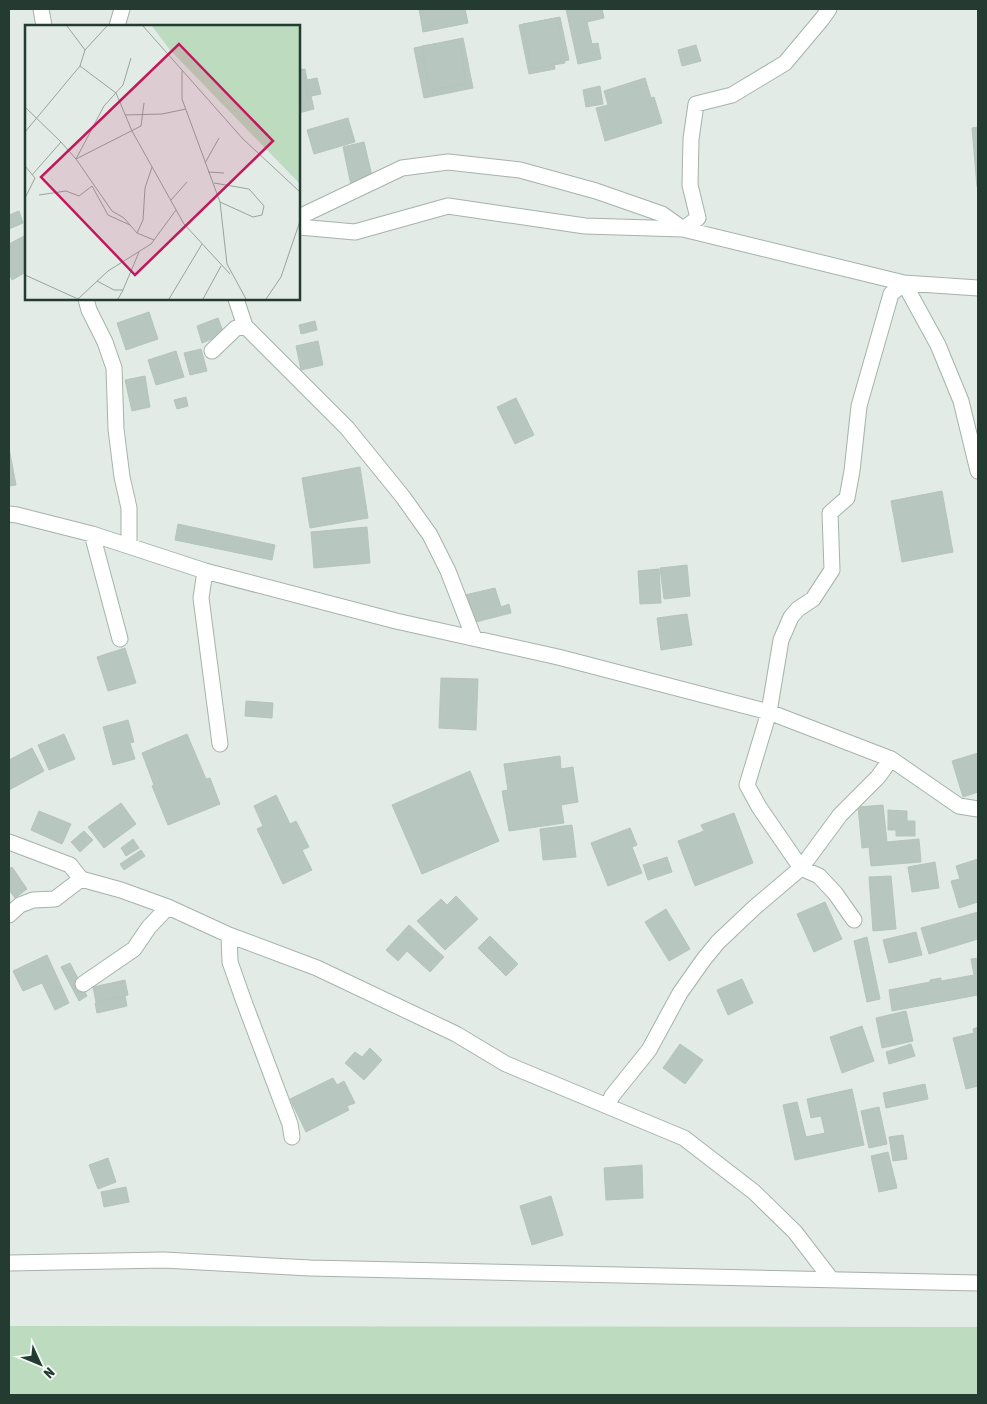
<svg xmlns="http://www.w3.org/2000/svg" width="987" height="1404" font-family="'Asap Condensed',sans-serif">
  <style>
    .green { fill: #bcdbbf }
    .building { fill: #b7c6be; stroke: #b5c5bb }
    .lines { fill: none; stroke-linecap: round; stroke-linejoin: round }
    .minor-casing { stroke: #a5b3ab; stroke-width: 17 }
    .tertiary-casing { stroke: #a5b3ab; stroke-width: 17 }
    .minor { stroke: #fff; stroke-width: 15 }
    .tertiary { stroke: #fff; stroke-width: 15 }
    .inset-road { fill: none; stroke: #96a59d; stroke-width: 1 }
    .view { fill: #c2185b; fill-opacity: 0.15; stroke: #c2185b; stroke-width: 2.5 }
    .inset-edge { fill: none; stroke: #233b30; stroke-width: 2.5 }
  </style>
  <rect width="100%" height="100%" fill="#e2ebe5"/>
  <path class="green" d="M 9,1326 L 978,1327 L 978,1395 L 9,1395 Z"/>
  <path class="building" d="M 419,9 L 465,9 L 468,23 L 423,32 Z
    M 566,9 L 602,9 L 604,18 L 587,22 L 592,44 L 598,43 L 601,59 L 578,64 Z
    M 560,17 L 569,60 L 554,63 L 555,69 L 529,74 L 519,25 Z
    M 557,18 L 565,63 L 531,69 L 523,24 Z
    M 463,38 L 473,88 L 424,98 L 414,48 Z
    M 460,40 L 466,84 L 429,90 L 422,46 Z
    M 696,45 L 701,61 L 682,66 L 678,50 Z
    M 299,69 L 303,69 L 310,108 L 299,110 Z
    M 305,69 L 307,80 L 317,78 L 321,94 L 311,96 L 314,109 L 299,113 L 299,71 Z
    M 645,78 L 651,98 L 654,97 L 662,123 L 605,141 L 596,108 L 608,105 L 604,91 Z
    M 600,86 L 603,104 L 586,107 L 583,90 Z
    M 348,118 L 355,142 L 314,154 L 307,130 Z
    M 978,127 L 978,187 L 977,187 L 972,128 Z
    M 364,142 L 373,180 L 351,185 L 343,147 Z
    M 19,211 L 23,223 L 9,229 L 9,215 Z
    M 26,235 L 26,272 L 12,280 L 9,273 L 9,244 Z
    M 149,312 L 158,339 L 126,350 L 117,323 Z
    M 218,318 L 224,334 L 202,343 L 197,326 Z
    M 315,321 L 317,330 L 301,334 L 299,325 Z
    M 318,341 L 323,365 L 301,370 L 296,346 Z
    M 201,349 L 207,371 L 190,375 L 184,353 Z
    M 176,351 L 184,377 L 156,385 L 148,360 Z
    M 145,376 L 150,407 L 132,411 L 125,380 Z
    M 186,397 L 188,406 L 177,409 L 174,400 Z
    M 516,398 L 534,435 L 515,444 L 497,407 Z
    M 9,448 L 16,485 L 9,486 Z
    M 360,467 L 368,518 L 310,528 L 302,478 Z
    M 942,491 L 953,552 L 902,562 L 891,501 Z
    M 178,524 L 275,545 L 272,560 L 175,540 Z
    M 367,527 L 370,563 L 314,568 L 311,532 Z
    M 687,565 L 690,596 L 664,599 L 660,568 Z
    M 659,569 L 661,603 L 640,604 L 638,571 Z
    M 495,588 L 501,607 L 509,604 L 511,613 L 472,623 L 465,595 Z
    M 687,614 L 692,645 L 661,650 L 657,618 Z
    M 125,648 L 136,683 L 108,691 L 97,657 Z
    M 441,678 L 478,679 L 476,730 L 439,728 Z
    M 246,701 L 273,703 L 272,718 L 245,716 Z
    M 128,720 L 134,742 L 130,743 L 135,759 L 113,765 L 103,727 Z
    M 64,734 L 75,759 L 49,770 L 38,745 Z
    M 187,734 L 206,779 L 210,778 L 220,804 L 168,825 L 152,786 L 154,785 L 142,753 Z
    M 32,748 L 44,771 L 9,790 L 9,760 Z
    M 978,753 L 978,792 L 963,797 L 952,761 Z
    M 560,756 L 561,769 L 573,767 L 578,802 L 561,805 L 564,823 L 509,831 L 502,791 L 508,790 L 504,764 Z
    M 470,771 L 499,841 L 422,874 L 392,805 Z
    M 276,795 L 290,824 L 296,821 L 309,847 L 302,850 L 312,870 L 283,884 L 257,829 L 263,826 L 254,806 Z
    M 121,803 L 136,824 L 104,848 L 88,827 Z
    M 883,805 L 887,842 L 919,839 L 921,862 L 871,866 L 869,847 L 862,848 L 858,807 Z
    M 888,810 L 907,811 L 907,821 L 915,821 L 915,836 L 896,836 L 896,830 L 888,830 Z
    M 39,811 L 71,824 L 62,844 L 31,830 Z
    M 734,813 L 753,863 L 695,886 L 678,841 L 704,831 L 701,825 Z
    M 572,825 L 576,857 L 543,860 L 540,829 Z
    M 630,828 L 637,845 L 632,847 L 642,873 L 608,886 L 591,843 Z
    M 84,831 L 93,840 L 80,852 L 71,842 Z
    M 133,839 L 139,848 L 126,856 L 121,848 Z
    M 141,850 L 145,856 L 124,870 L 120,864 Z
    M 667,857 L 672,872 L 648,880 L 643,865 Z
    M 978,859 L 978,902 L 959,908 L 951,881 L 960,879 L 956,866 Z
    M 935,862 L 939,888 L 912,892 L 908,867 Z
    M 12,867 L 27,889 L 15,898 L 9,890 L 9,869 Z
    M 891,876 L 896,929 L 873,931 L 869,877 Z
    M 456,896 L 478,919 L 445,950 L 417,921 L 441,899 L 447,905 Z
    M 825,902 L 842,939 L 814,952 L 797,914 Z
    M 666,909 L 690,949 L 669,961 L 645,922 Z
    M 978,912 L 978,939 L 929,954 L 921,928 Z
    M 409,925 L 444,957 L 430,972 L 407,951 L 398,961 L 386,950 Z
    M 916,932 L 922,955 L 889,963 L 883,940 Z
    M 490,936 L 518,964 L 506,976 L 478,948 Z
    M 867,937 L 880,999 L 867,1002 L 854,941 Z
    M 47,955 L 69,1003 L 55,1010 L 42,983 L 23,991 L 13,971 Z
    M 978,958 L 978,995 L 892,1011 L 889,990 L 930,982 L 930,980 L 941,978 L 941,981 L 974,975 L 971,959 Z
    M 70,963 L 87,996 L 79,1001 L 61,967 Z
    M 742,979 L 753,1003 L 728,1015 L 717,990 Z
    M 125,980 L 128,995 L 96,1002 L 93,987 Z
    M 125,996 L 127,1006 L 97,1013 L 95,1003 Z
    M 906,1011 L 913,1041 L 882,1048 L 876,1018 Z
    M 862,1026 L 874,1061 L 842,1073 L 830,1037 Z
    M 978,1027 L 978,1086 L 966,1089 L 953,1038 L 974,1033 L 973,1029 Z
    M 680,1044 L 703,1060 L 685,1084 L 663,1068 Z
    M 911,1044 L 915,1056 L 889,1064 L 886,1052 Z
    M 370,1048 L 382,1060 L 364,1080 L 345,1063 L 355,1052 L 362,1057 Z
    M 333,1078 L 337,1085 L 344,1081 L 355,1103 L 347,1106 L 349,1110 L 306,1132 L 290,1099 Z
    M 925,1084 L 928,1099 L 886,1108 L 883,1093 Z
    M 852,1089 L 864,1145 L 795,1160 L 783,1105 L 797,1102 L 806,1137 L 825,1133 L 821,1116 L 811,1118 L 807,1099 Z
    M 879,1107 L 887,1144 L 869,1148 L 861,1111 Z
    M 903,1135 L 907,1159 L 893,1161 L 889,1137 Z
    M 888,1152 L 897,1188 L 879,1192 L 871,1156 Z
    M 108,1158 L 116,1182 L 98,1189 L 89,1165 Z
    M 642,1165 L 643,1198 L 606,1200 L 604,1168 Z
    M 126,1187 L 129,1202 L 104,1207 L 101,1192 Z
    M 551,1196 L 563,1235 L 532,1245 L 520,1206 Z"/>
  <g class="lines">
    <defs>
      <path id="minor" d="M 41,9 L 44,26
        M 117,26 L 122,9
        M 299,217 L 402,168 L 448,162 L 520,170 L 596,191 L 662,214 L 683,229 L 698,218 L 690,185 L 691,139 L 696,104 L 732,95 L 785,63 L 822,19 L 829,9
        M 299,227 L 355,232 L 448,206 L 585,226 L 683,229 L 904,283 L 978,288
        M 86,299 L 89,310 L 105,342 L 114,368 L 116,429 L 122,477 L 129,508 L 129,546
        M 236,299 L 245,326 L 347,428 L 403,497 L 430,535 L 448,571 L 474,638
        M 212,351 L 236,328 L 245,326
        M 9,514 L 17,515 L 92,534 L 205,571 L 396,621 L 558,657 L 769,712 L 891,759 L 959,806 L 978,809
        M 92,534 L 120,639
        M 205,571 L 201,598 L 220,744
        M 9,842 L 70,865 L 81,879 L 121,890 L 168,907 L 229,935 L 317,968 L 456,1034 L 506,1064 L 684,1138 L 754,1192 L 795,1232 L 831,1279
        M 9,915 L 20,905 L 33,900 L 55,899 L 81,879
        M 854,920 L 835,893 L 819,876 L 801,868 L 759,807 L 747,785 L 769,712 L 781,640 L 791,617 L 798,609 L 813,599 L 832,570 L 830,513 L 847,498 L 852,471 L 859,406 L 891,294 L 904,283 L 938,345 L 961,401 L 978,471
        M 229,935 L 230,962 L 243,999 L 290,1124 L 292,1137
        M 83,984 L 134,949 L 149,927 L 168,907
        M 608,1106 L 612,1096 L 649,1050 L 680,993 L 704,959 L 718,942 L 755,907 L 801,868 L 840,815 L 878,777 L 891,759"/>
      <path id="tertiary" d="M 9,1263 L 164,1260 L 310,1268 L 978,1283"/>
    </defs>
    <use href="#minor" class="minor-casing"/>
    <use href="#tertiary" class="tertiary-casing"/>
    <use href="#minor" class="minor"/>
    <use href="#tertiary" class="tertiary"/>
  </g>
  <g transform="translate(25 25)">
    <rect width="275" height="275" fill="#e2ebe5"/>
    <path d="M 127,1 L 275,1 L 275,159 L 145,25 Z" fill="#bcdbbf"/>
    <path class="inset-road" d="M 42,1 L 60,25M 118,1 L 218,114 L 275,167M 106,33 L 98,60 L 79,81 L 51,134 L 116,101 L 119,78M 55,41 L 91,68 L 107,106 L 159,199 L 205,249M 157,46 L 157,74 L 195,177 L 202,239 L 221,274M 0,82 L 36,117M 100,90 L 137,89 L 161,84M 0,107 L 55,41 L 60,25 L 82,1M 180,138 L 194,113M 0,141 L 10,153 L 0,173M 183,147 L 199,148M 7,150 L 36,117 L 51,134 L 87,186 L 99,193 L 112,208 L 129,215M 189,158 L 224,164 L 239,181 L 237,190 L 228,192 L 195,177M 14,170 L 41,166 L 54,171 L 67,161 L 83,190 L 105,200M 146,175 L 162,157M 112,208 L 118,195 L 120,163 L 127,142M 0,250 L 53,274M 72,256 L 89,265 L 98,265 L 93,274M 98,265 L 114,227M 53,274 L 83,246 L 126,219 L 151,185M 144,274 L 177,219M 178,274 L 196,241M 241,274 L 256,252 L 275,196"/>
    <path class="view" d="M 154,19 L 248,116 L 110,250 L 16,152 Z"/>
    <rect width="275" height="275" class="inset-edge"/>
  </g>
  <rect width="987" height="1404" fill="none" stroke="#233b30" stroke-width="20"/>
  <g transform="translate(40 1364) rotate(134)" stroke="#f2f8f4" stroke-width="4" paint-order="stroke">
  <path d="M0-4L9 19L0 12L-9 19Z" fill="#233b30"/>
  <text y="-8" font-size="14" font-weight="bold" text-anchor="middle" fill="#233b30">N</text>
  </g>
</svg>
